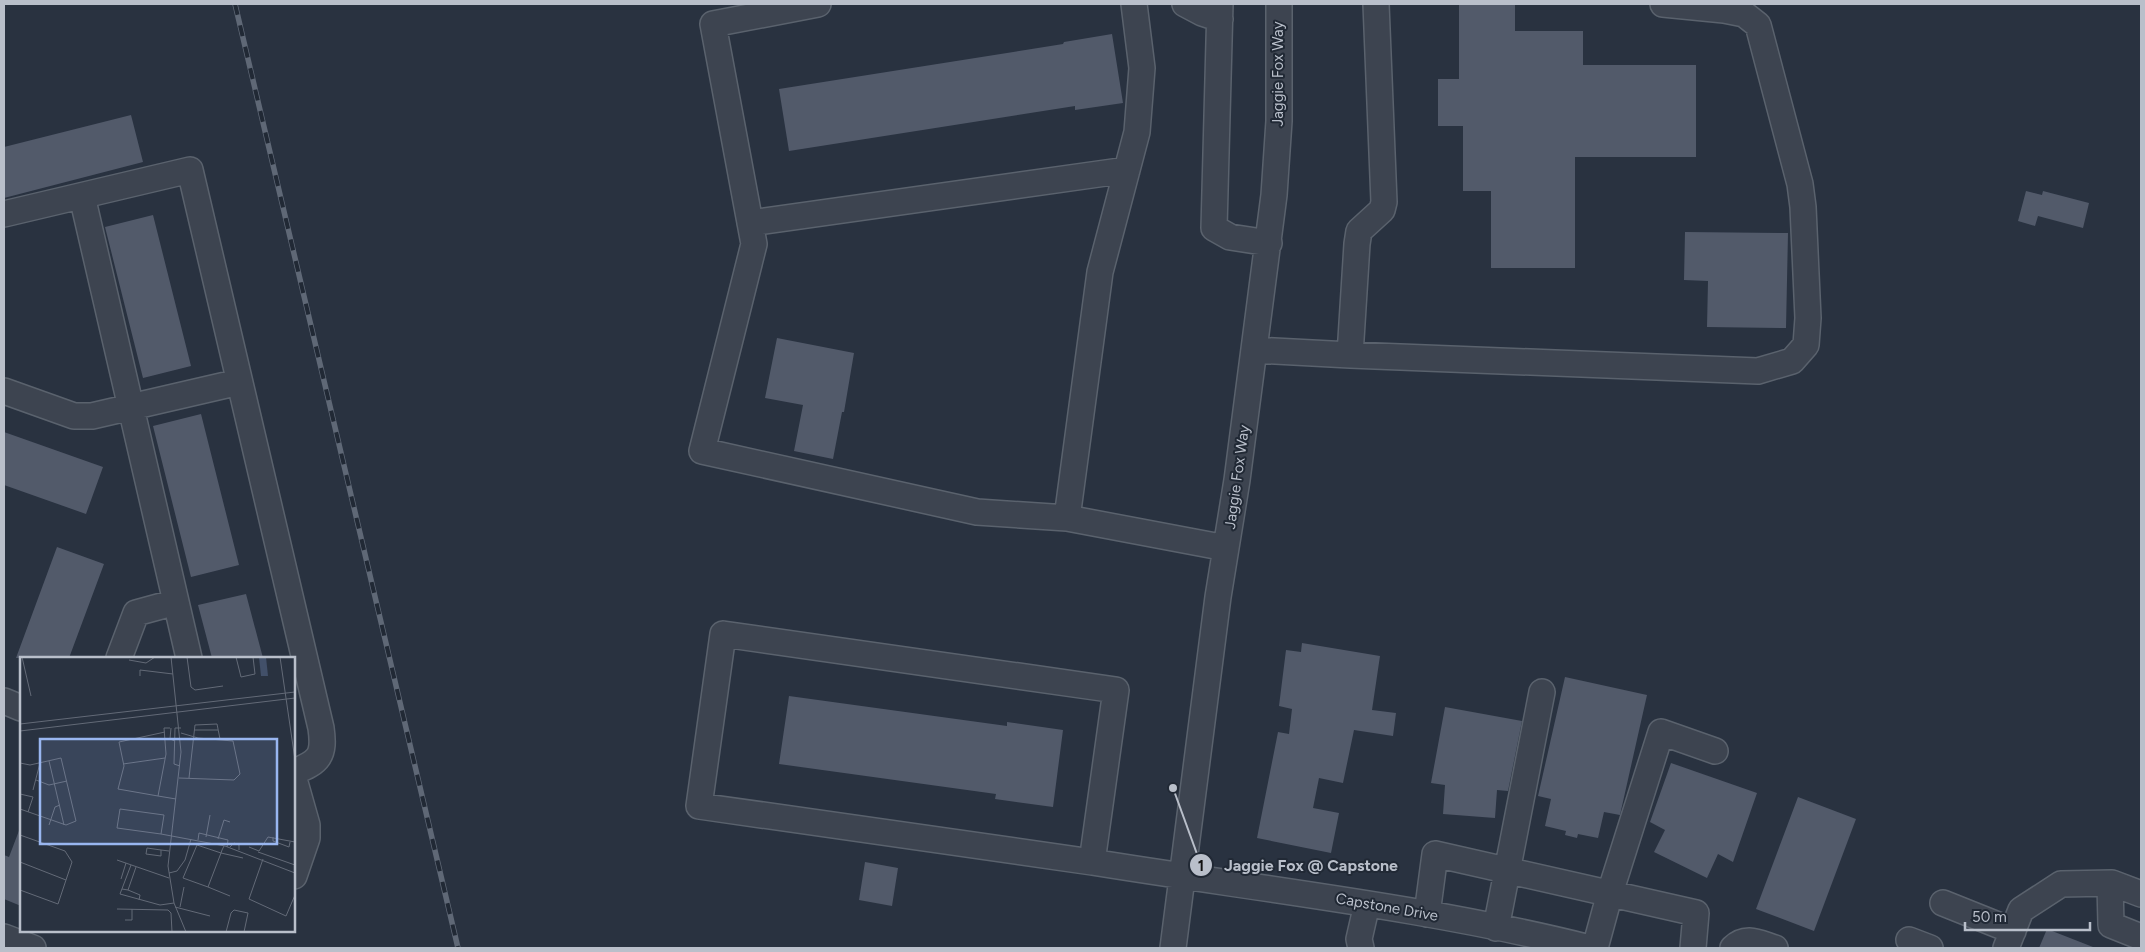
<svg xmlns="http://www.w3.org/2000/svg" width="2145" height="952" font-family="Figtree,sans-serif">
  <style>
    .building { fill: #525a6a }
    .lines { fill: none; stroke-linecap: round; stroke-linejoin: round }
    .minor-casing { stroke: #5a626d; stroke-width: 28 }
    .minor { stroke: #3d4450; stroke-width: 25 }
    .rail-casing { stroke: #5f6876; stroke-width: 5.5 }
    .rail { stroke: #212935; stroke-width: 4; stroke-dasharray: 11; stroke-linecap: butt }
    .labels { text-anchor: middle; stroke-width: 4; stroke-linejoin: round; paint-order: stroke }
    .street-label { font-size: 15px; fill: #b9bfca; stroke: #212935 }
    .inset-road { fill: none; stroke: #636a77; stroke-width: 1 }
    .view { fill: #99b6f0; fill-opacity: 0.15; stroke: #99b6f0; stroke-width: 2.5 }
    .inset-edge { fill: none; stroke: #b9bfca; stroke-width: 2.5 }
    .leader { fill: none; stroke: #b9bfca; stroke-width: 2 }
    .callout-dot { fill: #b9bfca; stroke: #212935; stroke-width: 2 }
    .mark-label { font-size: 15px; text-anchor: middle; font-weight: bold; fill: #111 }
    .callout-label { font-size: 16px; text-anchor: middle; font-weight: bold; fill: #b9bfca; stroke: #212935; stroke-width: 4; stroke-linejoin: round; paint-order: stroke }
  </style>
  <rect width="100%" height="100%" fill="#293240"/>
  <path class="building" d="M 1459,4 L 1515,4 L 1515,31 L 1583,31 L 1583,65 L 1696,65 L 1696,157 L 1575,157 L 1575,268 L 1491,268 L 1491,191 L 1463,191 L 1463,126 L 1438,126 L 1438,79 L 1459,79 Z
    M 1112,34 L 1123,103 L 1075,110 L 1075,106 L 789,151 L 779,89 L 1063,44 L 1064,42 Z
    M 131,115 L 143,162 L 4,198 L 4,147 Z
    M 2026,191 L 2042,195 L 2043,191 L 2089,203 L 2083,228 L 2038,216 L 2035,226 L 2018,221 Z
    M 153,215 L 191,366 L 143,378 L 105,227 Z
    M 1685,232 L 1788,233 L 1786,328 L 1707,327 L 1708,281 L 1684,280 Z
    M 777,338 L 854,353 L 844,412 L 842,412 L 833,459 L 794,451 L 803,405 L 765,398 Z
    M 201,414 L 239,565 L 191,577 L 153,426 Z
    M 4,432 L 103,467 L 86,514 L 4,485 Z
    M 57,547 L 104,564 L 69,658 L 16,658 Z
    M 246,594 L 263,658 L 212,658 L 198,605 Z
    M 1302,643 L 1380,656 L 1372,710 L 1396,713 L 1393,736 L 1354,730 L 1343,783 L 1319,778 L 1313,808 L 1339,813 L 1331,853 L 1257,838 L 1278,732 L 1289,734 L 1292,709 L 1279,706 L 1286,650 L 1301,652 Z
    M 1565,677 L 1647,695 L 1620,815 L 1604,812 L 1598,838 L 1578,834 L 1577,838 L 1565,835 L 1566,831 L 1545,826 L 1551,799 L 1538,796 Z
    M 789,696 L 1007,726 L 1007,722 L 1063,730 L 1053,807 L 995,799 L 996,794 L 779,764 Z
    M 1445,707 L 1522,721 L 1508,791 L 1497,790 L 1495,818 L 1443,814 L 1445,785 L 1431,783 Z
    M 1671,763 L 1757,793 L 1733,862 L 1718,854 L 1707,878 L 1654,852 L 1665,830 L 1650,822 Z
    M 1798,797 L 1856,819 L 1814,931 L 1756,909 Z
    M 20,828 L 21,828 L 21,906 L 4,899 L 4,855 L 9,857 Z
    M 865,862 L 898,868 L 892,906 L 859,900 Z
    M 2047,929 L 2093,947 L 2093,948 L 2039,948 Z"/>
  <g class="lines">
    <defs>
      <path id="minor" d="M 818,4 L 713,24 L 754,244 L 702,451 L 977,512 L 1067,518
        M 1134,4 L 1142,68 L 1137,132 L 1100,272 L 1067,518 L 1226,548
        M 1185,4 L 1202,13 L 1220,19
        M 1220,4 L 1214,228 L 1230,237 L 1269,243
        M 82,196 L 189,658
        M 4,214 L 190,170 L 321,728 C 325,756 319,762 294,772
        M 750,223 L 1127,170
        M 1255,350 L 1350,355 L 1758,371 L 1792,361 L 1806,345 L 1808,318 L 1803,207 L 1800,184 L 1758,25 L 1744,14 L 1724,10 L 1663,4
        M 1350,355 L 1357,244 L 1359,231 L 1382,210 L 1384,202 L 1376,4
        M 4,391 L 74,416 L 92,416 L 239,382
        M 723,634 L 1116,690 L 1092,862 L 699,806 Z
        M 119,658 L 136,613 L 176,602
        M 4,701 L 21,708
        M 294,779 L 307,825 L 307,838 L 294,876
        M 1092,862 C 1258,889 1427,907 1590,948
        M 2110,884 L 2111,925 L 2141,937
        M 1943,903 L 2013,931
        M 1427,914 L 1435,854 L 1696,913 L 1693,948
        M 1496,928 L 1542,692
        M 4,937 L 33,948
        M 1909,940 L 1930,948
        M 1173,948 L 1218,597 L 1237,480 L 1274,195 L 1279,121 L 1279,4
        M 1361,948 L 1359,939 L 1367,904
        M 1595,948 L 1610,893 L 1661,732 L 1715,751
        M 1733,948 C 1746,935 1759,943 1775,948
        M 2006,948 L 2021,910 L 2061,884 L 2112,883 L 2141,894"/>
    </defs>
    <use href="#minor" class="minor-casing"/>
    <use href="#minor" class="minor"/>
    <defs>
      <path id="rail" d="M 235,4 L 458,948"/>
    </defs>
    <use href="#rail" class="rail-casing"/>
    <use href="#rail" class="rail"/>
  </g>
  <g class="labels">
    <g class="street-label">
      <text transform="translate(1278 74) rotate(-90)" y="5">Jaggie Fox Way</text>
      <text transform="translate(1237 477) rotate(-82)" y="5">Jaggie Fox Way</text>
      <text transform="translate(1387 907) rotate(10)" y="5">Capstone Drive</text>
    </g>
  </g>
  <g transform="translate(20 657)">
    <rect width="275" height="275" fill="#293240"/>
    <path d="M 239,0 L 246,0 L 248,19 L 241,19 Z" fill="#425069"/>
    <path class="inset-road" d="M 2,0 L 11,39M 151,0 L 161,95 L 148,209 L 154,246 L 166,275M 167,0 L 171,30 L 175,33 L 203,29M 216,0 L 221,20 L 235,17 L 233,0M 260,0 L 275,103M 109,3 L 126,6 L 135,0M 120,19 L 120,13 L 153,17M 0,67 L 275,35M 150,71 L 144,71 L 146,97 L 138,139 L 156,142M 151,71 L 150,82 L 155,84M 174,73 L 198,73M 0,74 L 275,41M 29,104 L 44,168M 0,106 L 10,108 L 41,101 L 56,164 L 46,168 L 0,152M 103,107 L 145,101M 160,109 L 154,107 L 155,71 L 161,71M 159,121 L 214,123 L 220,117 L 213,84 L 178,81 L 161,76M 169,121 L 175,68 L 197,67 L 200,82M 16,123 L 29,128 L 47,124M 13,133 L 20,106M 0,137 L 13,140 L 8,155M 138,139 L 98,132 L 104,109 L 99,85 L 145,75M 100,152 L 144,158 L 141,177 L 97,171 ZM 29,168 L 35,150 L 40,148M 141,177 L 205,189 L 275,216M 0,178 L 45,194 L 52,205 L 38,247 L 0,233M 186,180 L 190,158M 253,180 L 253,184 L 269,190 L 270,185M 198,182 L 204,163 L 210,165M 178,183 L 179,176 L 208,183 L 207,190M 204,189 L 202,193 L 201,196 L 188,230 L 163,221 L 177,188 L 201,196 L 223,201M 210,190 L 214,186 L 219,188 L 219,193M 229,190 L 239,194 L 248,180 L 275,185M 141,193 L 141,199 L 126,197 L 127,191 L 141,193 L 149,194M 238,195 L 275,208M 243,202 L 229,242 L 266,259 L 275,238M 97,203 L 149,221M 0,205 L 46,223M 111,208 L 100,237 L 140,248 L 154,246M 149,216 L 157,214 L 165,203 L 171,182M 101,222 L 106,206M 188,230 L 210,239M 102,232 L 108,233 L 116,210M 108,233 L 120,238 L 119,243M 155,250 L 190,259M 160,250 L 164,230M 97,252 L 148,253 L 151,256 L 152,275M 105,263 L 112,263 L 112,252M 206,275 L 211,256 L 214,253 L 228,256 L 224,275"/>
    <path class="view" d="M 20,82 L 257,82 L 257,187 L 20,187 Z"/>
    <rect width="275" height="275" class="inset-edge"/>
  </g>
  <path class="leader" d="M1173 788L1201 865"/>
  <g class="callout-dot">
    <circle cx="1173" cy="788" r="5"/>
    <circle cx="1201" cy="865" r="12"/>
  </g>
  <g class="mark-label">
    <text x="1201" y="871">1</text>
  </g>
  <g class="callout-label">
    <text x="1311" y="871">Jaggie Fox @ Capstone</text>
  </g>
  <rect width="2145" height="952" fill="none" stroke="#b9bfca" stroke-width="10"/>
  <path d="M1965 922v8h125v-8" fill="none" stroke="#b9bfca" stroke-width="2.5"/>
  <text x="1972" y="922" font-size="15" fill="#b9bfca" stroke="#212935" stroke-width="4" paint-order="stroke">50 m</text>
</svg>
